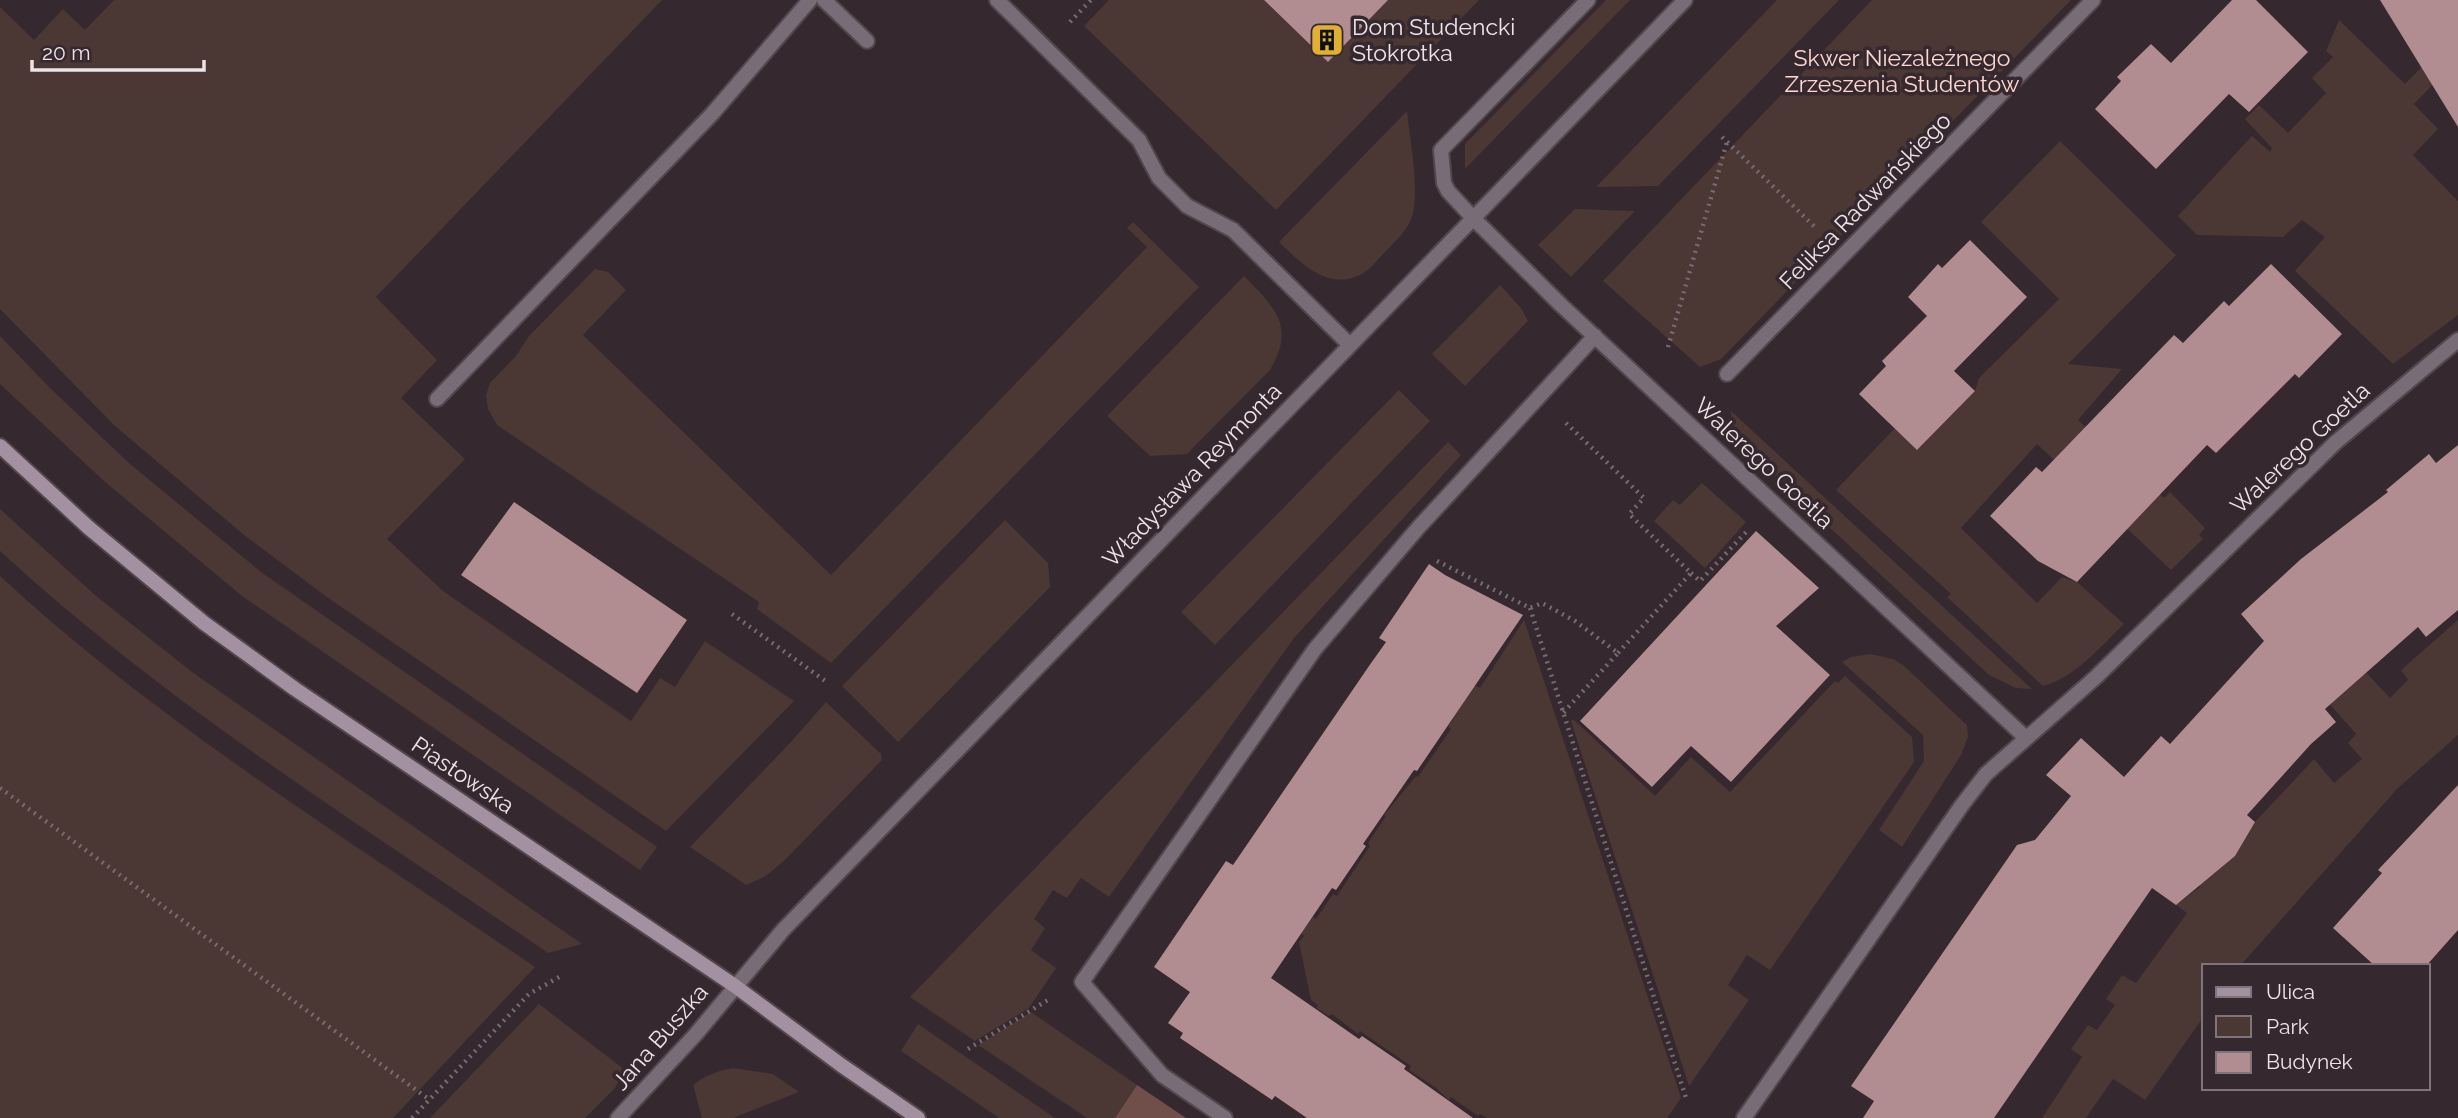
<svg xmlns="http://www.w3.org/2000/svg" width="2458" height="1118" font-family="Raleway,sans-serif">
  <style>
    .green { fill: #4b3734 }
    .forest { fill: #704f4a }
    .building { fill: #b18c91 }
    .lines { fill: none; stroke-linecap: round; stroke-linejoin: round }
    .lane-casing { stroke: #53464d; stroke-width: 18 }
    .street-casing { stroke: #53464d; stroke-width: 18 }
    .secondary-casing { stroke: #53464d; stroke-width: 18 }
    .path { stroke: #776a70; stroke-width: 4.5; stroke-dasharray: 2 5; stroke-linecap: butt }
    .lane { stroke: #786d77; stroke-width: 14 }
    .street { stroke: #786d77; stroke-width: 14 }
    .secondary { stroke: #a391a1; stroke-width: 14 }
    .labels { text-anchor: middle; stroke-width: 7; stroke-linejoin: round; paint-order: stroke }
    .poi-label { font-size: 23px; fill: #eee4e8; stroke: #36282f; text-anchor: start }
    .park-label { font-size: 23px; fill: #fed6d0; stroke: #36282f }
    .street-label { font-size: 23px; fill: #eee4e8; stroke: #36282f }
  </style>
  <rect width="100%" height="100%" fill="#36282f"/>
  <path class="green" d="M 114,0 L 662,0 L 376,297 L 437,360 L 401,398 L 465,459 L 387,539 L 443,591 L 631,721 L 660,678 L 675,687 L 705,641 L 794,701 L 666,831 L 324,595 L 244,535 L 115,426 L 0,309 L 0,7 L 34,40 L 63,9 L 85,30 Z
    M 1109,0 L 1264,0 L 1328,62 L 1388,0 L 1479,0 L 1276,210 L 1084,26 Z
    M 1606,0 L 1630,0 L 1465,169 L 1465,144 Z
    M 1777,0 L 1839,0 L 1658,186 L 1596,187 Z
    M 1872,0 L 2071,0 L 1721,359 L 1700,367 L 1603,281 Z
    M 2339,20 L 2405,84 L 2458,31 L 2458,59 L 2414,104 L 2438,129 L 2413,155 L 2458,201 L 2458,315 L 2393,364 L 2295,271 L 2325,237 L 2302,220 L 2283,237 L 2197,235 L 2178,216 L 2252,136 L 2270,152 L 2272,148 L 2245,119 L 2259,105 L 2288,133 L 2326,93 L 2312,78 L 2333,57 L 2326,51 Z
    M 1407,111 C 1410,141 1419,183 1413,213 C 1409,229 1397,240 1385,252 C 1378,259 1371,269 1362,274 C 1328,292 1301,263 1279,242 Z
    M 2060,141 L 2176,255 L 2068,364 L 2122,369 L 2078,420 L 2164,498 L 2170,492 L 2205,528 L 2199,535 L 2203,539 L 2171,570 L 2037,444 L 1961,528 L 2037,603 L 2062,577 L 2077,582 L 2124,624 C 2100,647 2076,677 2043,686 L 1947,597 L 1951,594 L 1836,490 L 1895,428 L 1917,450 L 1975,391 L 1979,378 L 2059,299 L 1981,222 Z
    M 1575,209 L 1635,211 L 1571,277 L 1538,245 Z
    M 1133,222 L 1199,287 L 831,663 L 757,609 L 759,602 L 497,425 L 488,409 L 486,395 L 490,383 L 516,356 L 529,336 L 595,269 L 608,272 L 626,290 L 583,335 L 831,575 L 1147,247 L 1127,228 Z
    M 1244,276 C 1275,308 1296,326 1270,370 L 1187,454 L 1150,456 L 1107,416 Z
    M 1500,285 L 1521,308 L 1528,321 L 1465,386 L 1432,354 Z
    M 0,336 L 49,387 L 129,463 L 261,572 L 657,847 L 640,870 L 242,596 L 105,482 L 0,384 Z
    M 1399,390 L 1430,421 L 1215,645 L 1181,612 Z
    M 1731,411 L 2032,689 L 2016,688 L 1989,675 L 1748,452 C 1736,439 1732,428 1731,411 Z
    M 1448,442 L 1461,455 L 1294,638 L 1109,897 L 1081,878 L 1067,898 L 1053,890 L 1034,919 L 1045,928 L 1031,950 L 1056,968 L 1029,1008 L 975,1041 L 910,997 Z
    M 1702,483 L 1746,522 L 1705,568 L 1654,521 L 1673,500 L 1680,505 Z
    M 0,509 L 95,595 L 192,672 L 582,944 L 548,953 C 361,825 167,705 0,551 Z
    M 1005,520 L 1048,563 L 1050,587 L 898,742 L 842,686 Z
    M 0,576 C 162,726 354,843 535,967 L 393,1118 L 0,1118 Z
    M 1524,620 L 1681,1098 L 1667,1118 L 1487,1118 L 1480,1114 L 1478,1116 L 1451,1097 L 1449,1100 L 1436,1088 L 1409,1070 L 1411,1066 L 1360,1031 L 1358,1034 L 1332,1014 L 1329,1016 L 1316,1008 L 1318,1005 L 1311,1000 L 1299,942 L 1304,936 L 1301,933 L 1313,917 L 1316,919 L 1333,894 L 1337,896 L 1370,846 L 1368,843 L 1386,816 L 1384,815 L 1416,776 L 1418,777 L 1451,729 L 1448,727 L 1474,685 L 1480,688 Z
    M 2458,620 L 2458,735 L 2398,788 L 2240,966 L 2204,966 L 2204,1016 L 2145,1100 L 2113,1079 L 2086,1118 L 2042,1118 L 2082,1057 L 2071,1049 L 2088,1025 L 2097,1030 L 2115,1005 L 2106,999 L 2122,975 L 2136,983 L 2187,913 L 2176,905 L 2200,887 L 2195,881 L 2255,822 L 2314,759 L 2334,783 L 2362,759 L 2348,743 L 2356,734 L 2327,701 L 2362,668 L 2390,698 L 2408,680 L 2401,670 Z
    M 1870,654 L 1893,659 L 1903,665 L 1967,725 L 1968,737 L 1961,755 L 1902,847 L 1879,830 L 1924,761 L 1923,735 L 1842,662 L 1851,657 Z
    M 1845,676 L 1912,737 L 1914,762 L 1770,970 L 1747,955 L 1728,985 L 1749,1000 L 1689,1086 L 1571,721 L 1573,719 L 1655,796 L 1691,757 L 1730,792 L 1835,681 L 1838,683 Z
    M 826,702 L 881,754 L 882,760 L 785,860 L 766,876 L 746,885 L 690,847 L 790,743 Z
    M 539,1004 L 625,1070 L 615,1088 L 585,1118 L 430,1118 Z
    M 1031,1012 L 1137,1085 L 1115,1118 L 1087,1118 L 978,1045 Z
    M 918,1024 L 1055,1118 L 999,1118 L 901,1051 Z
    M 733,1068 L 773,1074 L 799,1092 L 733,1118 L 702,1118 L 693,1085 C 706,1075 717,1071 733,1068 Z"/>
  <path class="forest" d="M 1137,1085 L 1186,1118 L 1115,1118 Z"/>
  <path class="building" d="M 1264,0 L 1388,0 L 1328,62 Z
    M 2232,0 L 2256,0 L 2308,52 L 2249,112 L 2229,94 L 2156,169 L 2095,109 L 2121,81 L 2117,77 L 2151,44 L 2171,63 Z
    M 2380,0 L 2458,0 L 2458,127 Z
    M 1970,240 L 2027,297 L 1954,371 L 1975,391 L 1917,450 L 1859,394 L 1886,366 L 1882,361 L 1927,316 L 1908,297 L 1938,264 L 1942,268 Z
    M 2271,264 L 2342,334 L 2299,378 L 2295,374 L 2216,453 L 2207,445 L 2077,582 L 2038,561 L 1990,516 L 2036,467 L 2042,472 L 2174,335 L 2183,343 L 2224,301 L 2229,306 Z
    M 2458,445 L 2458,610 L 2426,637 L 2418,627 L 2325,709 L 2336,722 L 2311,744 L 2247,815 L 2255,822 L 2235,856 L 2176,905 L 2152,888 L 1994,1118 L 1863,1118 L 1874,1101 L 1851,1086 L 2017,845 L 2035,840 L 2071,796 L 2046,775 L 2081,738 L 2124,777 L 2161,736 L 2170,744 L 2264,641 L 2241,614 L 2301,559 L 2388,492 L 2386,490 L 2429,454 L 2436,463 Z
    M 514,502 L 687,620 L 637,693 L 461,575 Z
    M 1756,531 L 1819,588 L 1776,626 L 1830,675 L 1731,782 L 1691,746 L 1652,787 L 1580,721 Z
    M 1429,564 L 1445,575 L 1523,615 L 1417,771 L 1414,770 L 1363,844 L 1366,846 L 1336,890 L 1332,888 L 1271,978 L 1359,1039 L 1362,1036 L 1406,1066 L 1404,1069 L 1473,1118 L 1307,1118 L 1275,1096 L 1272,1100 L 1180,1038 L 1183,1033 L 1168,1023 L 1190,992 L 1154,967 L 1226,861 L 1233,865 L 1369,666 L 1386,642 L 1379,638 Z
    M 2458,785 L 2458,930 L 2426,966 L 2375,966 L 2333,928 L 2382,873 L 2378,870 Z"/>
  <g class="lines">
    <defs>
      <path id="lane" d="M 1473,218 L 1448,191 L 1444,183 L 1441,150 L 1588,0
        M 1225,1118 L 1162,1075 L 1082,982 L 1315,649 L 1418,528 L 1595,336"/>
      <path id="street" d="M 824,0 L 867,41
        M 997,0 L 1139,140 L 1159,178 L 1187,206 L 1233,230 L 1350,345
        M 1473,218 L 1561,305 L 2026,738
        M 1727,374 L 2093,0
        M 437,399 L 712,114 L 810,0
        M 618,1118 L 696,1034 L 783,930 L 1685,0
        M 1744,1118 L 1962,805 L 1986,774 L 2096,677 L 2336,442 L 2458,340"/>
      <path id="secondary" d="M 0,446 L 89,528 L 204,623 L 295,689 L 735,986 L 841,1065 L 918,1118"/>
    </defs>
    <use href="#lane" class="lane-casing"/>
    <use href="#street" class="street-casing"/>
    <use href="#secondary" class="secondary-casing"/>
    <path class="path" d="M 1070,22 L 1091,0
      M 1722,137 L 1817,229
      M 1668,347 L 1727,142
      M 1566,423 L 1644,498 L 1629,514 L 1691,573 L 1618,653
      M 1437,561 L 1530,608 L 1542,603 L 1575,621 L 1618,653 L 1563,713
      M 1691,573 L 1700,581 L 1749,529
      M 1530,608 L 1686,1098
      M 732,614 L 828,683
      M 0,788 L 430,1100
      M 968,1049 L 1051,998
      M 412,1118 L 529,994 L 561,976"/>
    <use href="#lane" class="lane"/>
    <use href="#street" class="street"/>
    <use href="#secondary" class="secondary"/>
  </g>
  <defs>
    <symbol id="building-square" viewBox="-11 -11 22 22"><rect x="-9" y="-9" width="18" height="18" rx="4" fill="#dfb034" stroke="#36282f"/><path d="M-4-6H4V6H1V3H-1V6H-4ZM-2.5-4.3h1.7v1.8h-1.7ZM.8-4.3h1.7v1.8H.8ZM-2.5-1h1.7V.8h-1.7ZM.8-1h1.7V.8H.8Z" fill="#111"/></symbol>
  </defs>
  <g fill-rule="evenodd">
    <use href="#building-square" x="1308" y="21" width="38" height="38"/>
  </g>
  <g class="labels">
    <g class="poi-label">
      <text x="1352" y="35">Dom Studencki<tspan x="1352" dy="26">Stokrotka</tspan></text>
    </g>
    <g class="park-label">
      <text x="1902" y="66">Skwer Niezależnego<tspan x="1902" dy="26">Zrzeszenia Studentów</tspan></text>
    </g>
    <g class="street-label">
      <text transform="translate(1865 201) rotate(-46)" y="8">Feliksa Radwańskiego</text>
      <text transform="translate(2300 448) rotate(-43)" y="8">Walerego Goetla</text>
      <text transform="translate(1764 463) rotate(43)" y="8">Walerego Goetla</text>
      <text transform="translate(1192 475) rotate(-46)" y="8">Władysława Reymonta</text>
      <text transform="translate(463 775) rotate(34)" y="8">Piastowska</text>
      <text transform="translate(660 1037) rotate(-49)" y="8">Jana Buszka</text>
    </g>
  </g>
  <rect x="2202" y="964" width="228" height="126" fill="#36282f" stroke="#807379" stroke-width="2"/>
  <rect x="2216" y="987" width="35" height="10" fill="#a391a1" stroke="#807379" stroke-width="2"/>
  <text x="2266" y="999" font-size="21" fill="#eee4e8">Ulica</text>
  <rect x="2216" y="1016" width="35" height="21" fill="#4b3734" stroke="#807379" stroke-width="2"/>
  <text x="2266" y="1034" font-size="21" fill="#eee4e8">Park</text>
  <rect x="2216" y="1052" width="35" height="21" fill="#b18c91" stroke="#807379" stroke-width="2"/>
  <text x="2266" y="1069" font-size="21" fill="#eee4e8">Budynek</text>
  <path d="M32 60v10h172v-10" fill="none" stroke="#eee4e8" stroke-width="3.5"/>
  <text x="42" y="60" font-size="21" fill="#eee4e8" stroke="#36282f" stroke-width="5" paint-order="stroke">20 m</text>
</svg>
